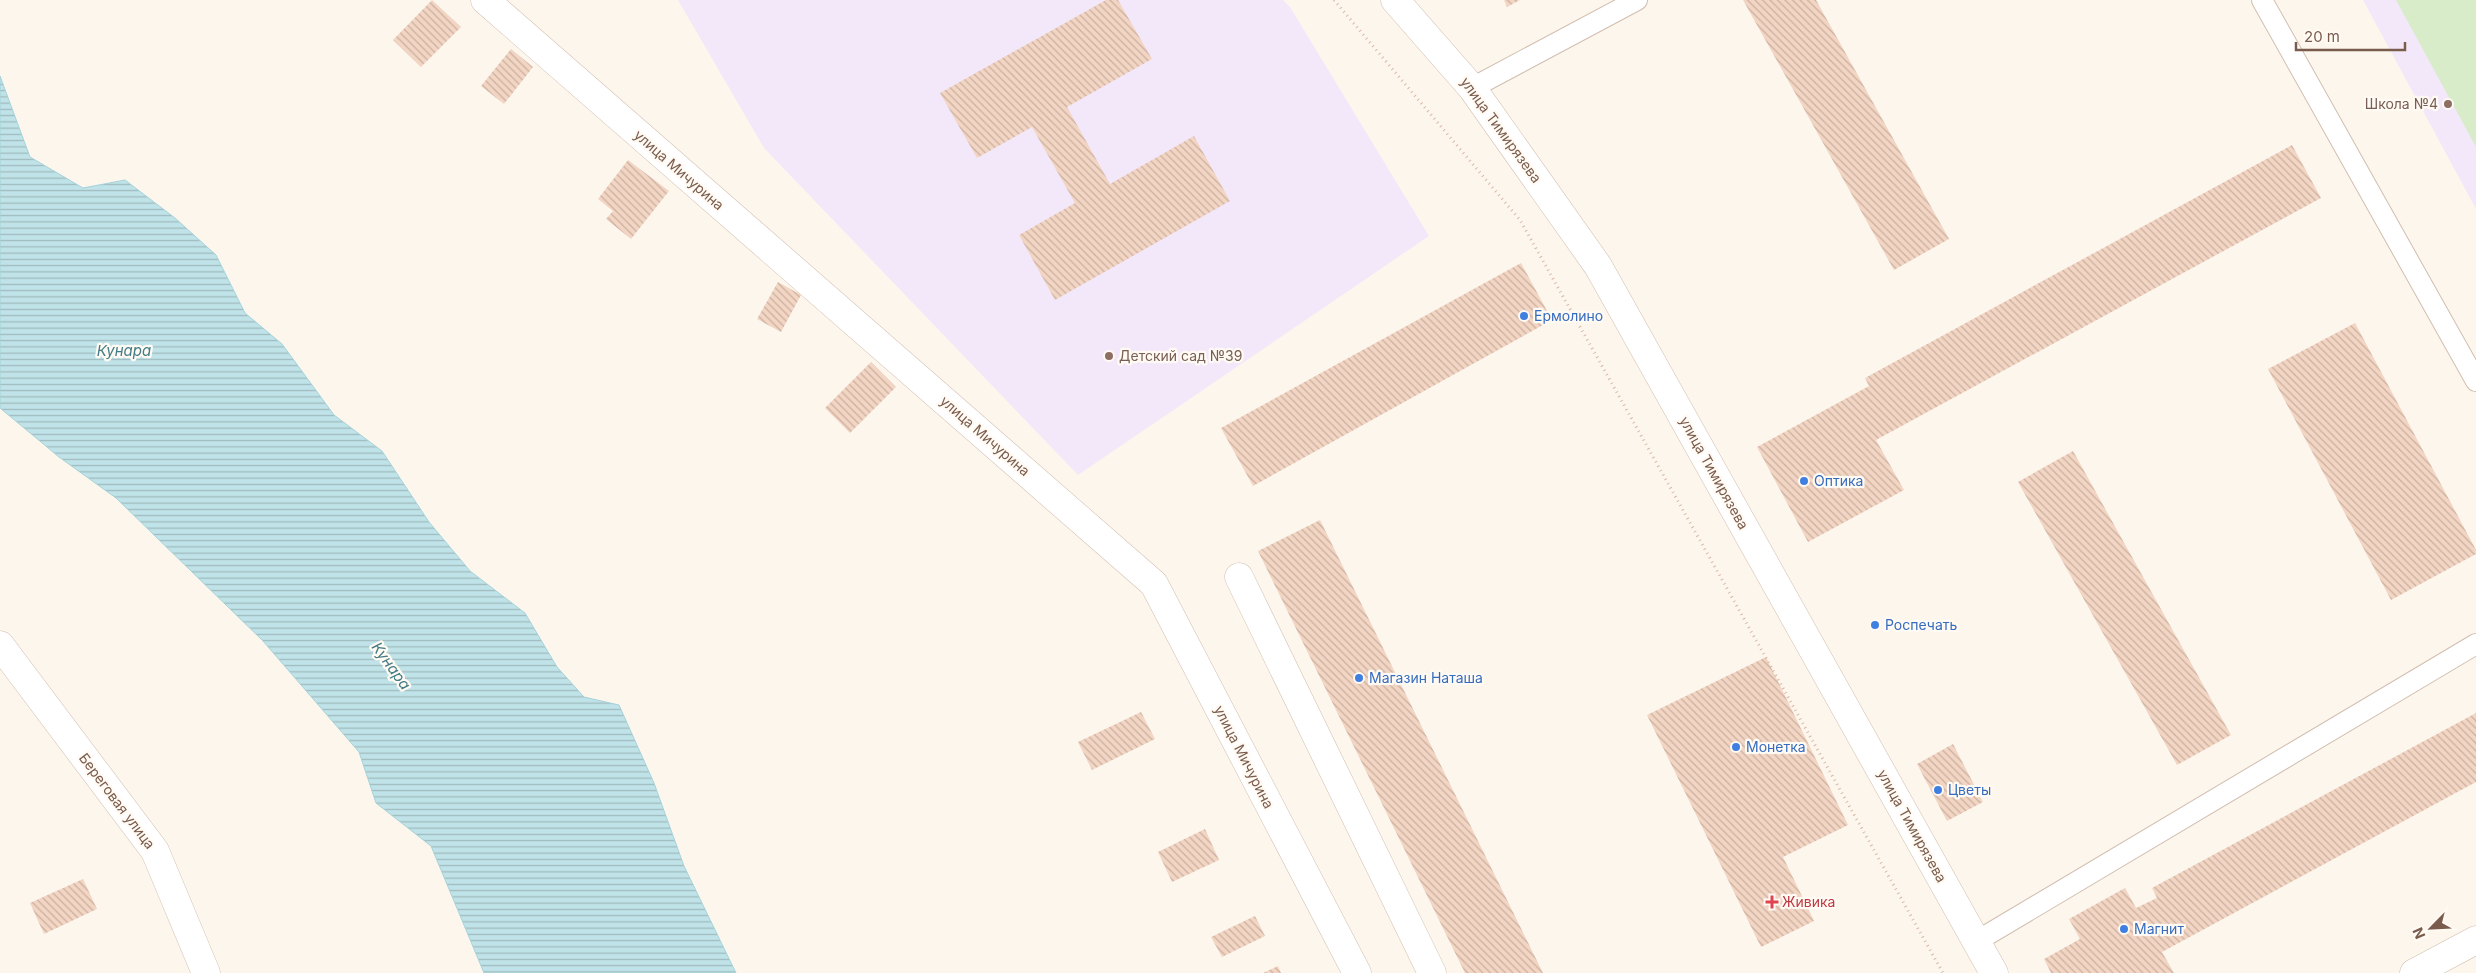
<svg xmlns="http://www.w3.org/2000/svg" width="2476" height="973" font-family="Inter,sans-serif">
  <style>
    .education { fill: #f3e8fa }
    .garden { fill: #d8ecc9 }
    .water { fill: url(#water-rules); stroke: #a5d3da }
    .building { fill: url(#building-back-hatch) }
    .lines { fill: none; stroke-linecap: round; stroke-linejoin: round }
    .service-casing { stroke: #d1beb0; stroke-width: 22 }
    .minor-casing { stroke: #d1beb0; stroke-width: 29 }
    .tertiary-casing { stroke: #d1beb0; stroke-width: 29 }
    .path { stroke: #d9b8a5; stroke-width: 3; stroke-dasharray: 1 4; stroke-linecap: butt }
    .service { stroke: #fff; stroke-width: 20 }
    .minor { stroke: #fff; stroke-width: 28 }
    .tertiary { stroke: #fff; stroke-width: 28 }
    .education-dot { fill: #8d6e63; stroke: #fffaf3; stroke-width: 2 }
    .shop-dot { fill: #3f7fe0; stroke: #fffaf3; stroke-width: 2 }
    .health-dot { fill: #e0444e; stroke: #fffaf3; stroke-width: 2 }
    .labels { text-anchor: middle; stroke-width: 4.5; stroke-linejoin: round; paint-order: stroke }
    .education-label { font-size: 14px; fill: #785e54; stroke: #fffaf3; text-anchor: end }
    .street-label { font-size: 14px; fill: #7a5c4d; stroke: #fffaf3 }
    .shop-label { font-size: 14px; fill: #366cbe; stroke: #fffaf3; text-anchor: start }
    .health-label { font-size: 14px; fill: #be3a42; stroke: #fffaf3; text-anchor: start }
    .water-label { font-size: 15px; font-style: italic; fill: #437c86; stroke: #fffaf3 }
  </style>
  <defs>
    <pattern id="water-rules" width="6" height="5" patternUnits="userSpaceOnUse" patternTransform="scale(1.25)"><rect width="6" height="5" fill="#bfe3e8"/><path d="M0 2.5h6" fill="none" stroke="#a0bbbe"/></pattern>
    <pattern id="building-back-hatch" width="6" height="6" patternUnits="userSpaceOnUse" patternTransform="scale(1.25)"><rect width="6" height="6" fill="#f3d5c3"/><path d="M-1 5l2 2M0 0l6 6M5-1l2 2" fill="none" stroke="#cab0a1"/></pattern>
  </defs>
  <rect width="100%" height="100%" fill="#fdf6ec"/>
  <path class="education" d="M 678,0 L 1283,0 L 1290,7 L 1429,236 L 1078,475 L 764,148 Z
    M 2363,0 L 2476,0 L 2476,209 Z"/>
  <path class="garden" d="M 2396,0 L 2476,0 L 2476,147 Z"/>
  <path class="water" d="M 0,76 L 30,157 L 83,188 L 125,180 L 175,218 L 216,255 L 245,313 L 282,344 L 334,415 L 382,451 L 429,522 L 470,571 L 525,613 L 557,667 L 584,697 L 619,705 L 654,783 L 684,866 L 736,973 L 484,973 L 431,846 L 376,803 L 359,752 L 263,641 L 116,498 L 59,457 L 0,408 Z"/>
  <path class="building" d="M 432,0 L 461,27 L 421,67 L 393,40 Z
    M 1106,0 L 1118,0 L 1152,59 L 1067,107 L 1110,184 L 1194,136 L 1230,201 L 1055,300 L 1019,235 L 1075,203 L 1032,127 L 977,158 L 940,93 Z
    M 1504,0 L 1520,0 L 1507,7 Z
    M 1743,0 L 1816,0 L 1949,239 L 1894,270 Z
    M 511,49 L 533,67 L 504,104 L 481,86 Z
    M 2292,145 L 2321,198 L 1876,440 L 1904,490 L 1808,542 L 1757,447 L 1869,386 L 1865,378 Z
    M 628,160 L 669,191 L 631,239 L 606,219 L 613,211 L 598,199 Z
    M 1521,263 L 1552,320 L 1253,486 L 1221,428 Z
    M 778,282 L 801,295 L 781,332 L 757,319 Z
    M 2355,323 L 2476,550 L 2476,554 L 2391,600 L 2268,369 Z
    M 871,362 L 896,387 L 850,433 L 825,408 Z
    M 2073,451 L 2231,735 L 2177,765 L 2018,482 Z
    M 1320,520 L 1543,973 L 1465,973 L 1258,551 Z
    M 1766,657 L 1848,825 L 1783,857 L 1814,921 L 1761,947 L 1647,715 Z
    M 1141,712 L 1155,739 L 1092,770 L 1078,742 Z
    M 2476,713 L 2476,782 L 2162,952 L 2174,973 L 2051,973 L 2044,959 L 2080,939 L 2069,919 L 2125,888 L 2136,908 L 2157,898 L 2152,888 Z
    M 1953,744 L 1983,802 L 1947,821 L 1917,764 Z
    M 1205,829 L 1219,860 L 1172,882 L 1158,852 Z
    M 83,879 L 97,909 L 44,934 L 30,903 Z
    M 1255,916 L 1265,936 L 1222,957 L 1211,937 Z
    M 1278,966 L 1281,973 L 1263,973 Z"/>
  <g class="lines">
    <defs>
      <path id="service" d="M 2262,0 L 2476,381
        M 1472,88 L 1637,0
        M 1977,941 L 2476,644"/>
      <path id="minor" d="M 485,0 L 1154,584 L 1357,973
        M 1239,577 L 1432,973
        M 0,645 L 155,851 L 206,973"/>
      <path id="tertiary" d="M 1395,0 L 1472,88 L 1598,266 L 1994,973
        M 2414,973 L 2476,940"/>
    </defs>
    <use href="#service" class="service-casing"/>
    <use href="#minor" class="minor-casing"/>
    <use href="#tertiary" class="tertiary-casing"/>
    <path class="path" d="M 1334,0 L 1520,220 L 1943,973"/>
    <use href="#service" class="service"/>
    <use href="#minor" class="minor"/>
    <use href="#tertiary" class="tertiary"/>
  </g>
  <g class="education-dot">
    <circle cx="2448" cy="104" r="5"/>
    <circle cx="1109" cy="356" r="5"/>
  </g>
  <g class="shop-dot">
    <circle cx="1524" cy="316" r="5"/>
    <circle cx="1804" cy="481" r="5"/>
    <circle cx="1875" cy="625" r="5"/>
    <circle cx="1359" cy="678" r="5"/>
    <circle cx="1736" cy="747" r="5"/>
    <circle cx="1938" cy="790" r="5"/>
    <circle cx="2124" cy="929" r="5"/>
  </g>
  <path class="health-dot" d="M1769.5 894.5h5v5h5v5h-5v5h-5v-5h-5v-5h5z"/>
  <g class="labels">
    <g class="education-label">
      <text x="2438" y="109">Школа №4</text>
      <text x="1119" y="361" text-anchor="start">Детский сад №39</text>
    </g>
    <g class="street-label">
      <text transform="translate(1501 130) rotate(54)" y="5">улица Тимирязева</text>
      <text transform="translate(679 170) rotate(41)" y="5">улица Мичурина</text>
      <text transform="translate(985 436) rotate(41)" y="5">улица Мичурина</text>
      <text transform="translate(1714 473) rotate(61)" y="5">улица Тимирязева</text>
      <text transform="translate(1244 757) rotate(63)" y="5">улица Мичурина</text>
      <text transform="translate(117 801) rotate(53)" y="5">Береговая улица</text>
      <text transform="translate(1912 826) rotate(61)" y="5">улица Тимирязева</text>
    </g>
    <g class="shop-label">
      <text x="1534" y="321">Ермолино</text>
      <text x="1814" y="486">Оптика</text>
      <text x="1885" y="630">Роспечать</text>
      <text x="1369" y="683">Магазин Наташа</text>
      <text x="1746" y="752">Монетка</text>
      <text x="1948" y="795">Цветы</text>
      <text x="2134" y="934">Магнит</text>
    </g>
    <g class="health-label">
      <text x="1782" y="907">Живика</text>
    </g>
    <g class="water-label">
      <text x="124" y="356">Кунара</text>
      <text transform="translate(391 666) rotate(54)" y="5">Кунара</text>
    </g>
  </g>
  <g transform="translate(2431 928) rotate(246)" stroke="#fffaf3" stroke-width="4" paint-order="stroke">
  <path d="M0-4L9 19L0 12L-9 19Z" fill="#7a5c4d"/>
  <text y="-8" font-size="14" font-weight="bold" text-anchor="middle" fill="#7a5c4d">N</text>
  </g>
  <path d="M2296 42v8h109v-8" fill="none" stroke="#7a5c4d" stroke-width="2.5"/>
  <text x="2304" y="42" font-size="15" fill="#7a5c4d" stroke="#fffaf3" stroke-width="4" paint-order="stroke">20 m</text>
</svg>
